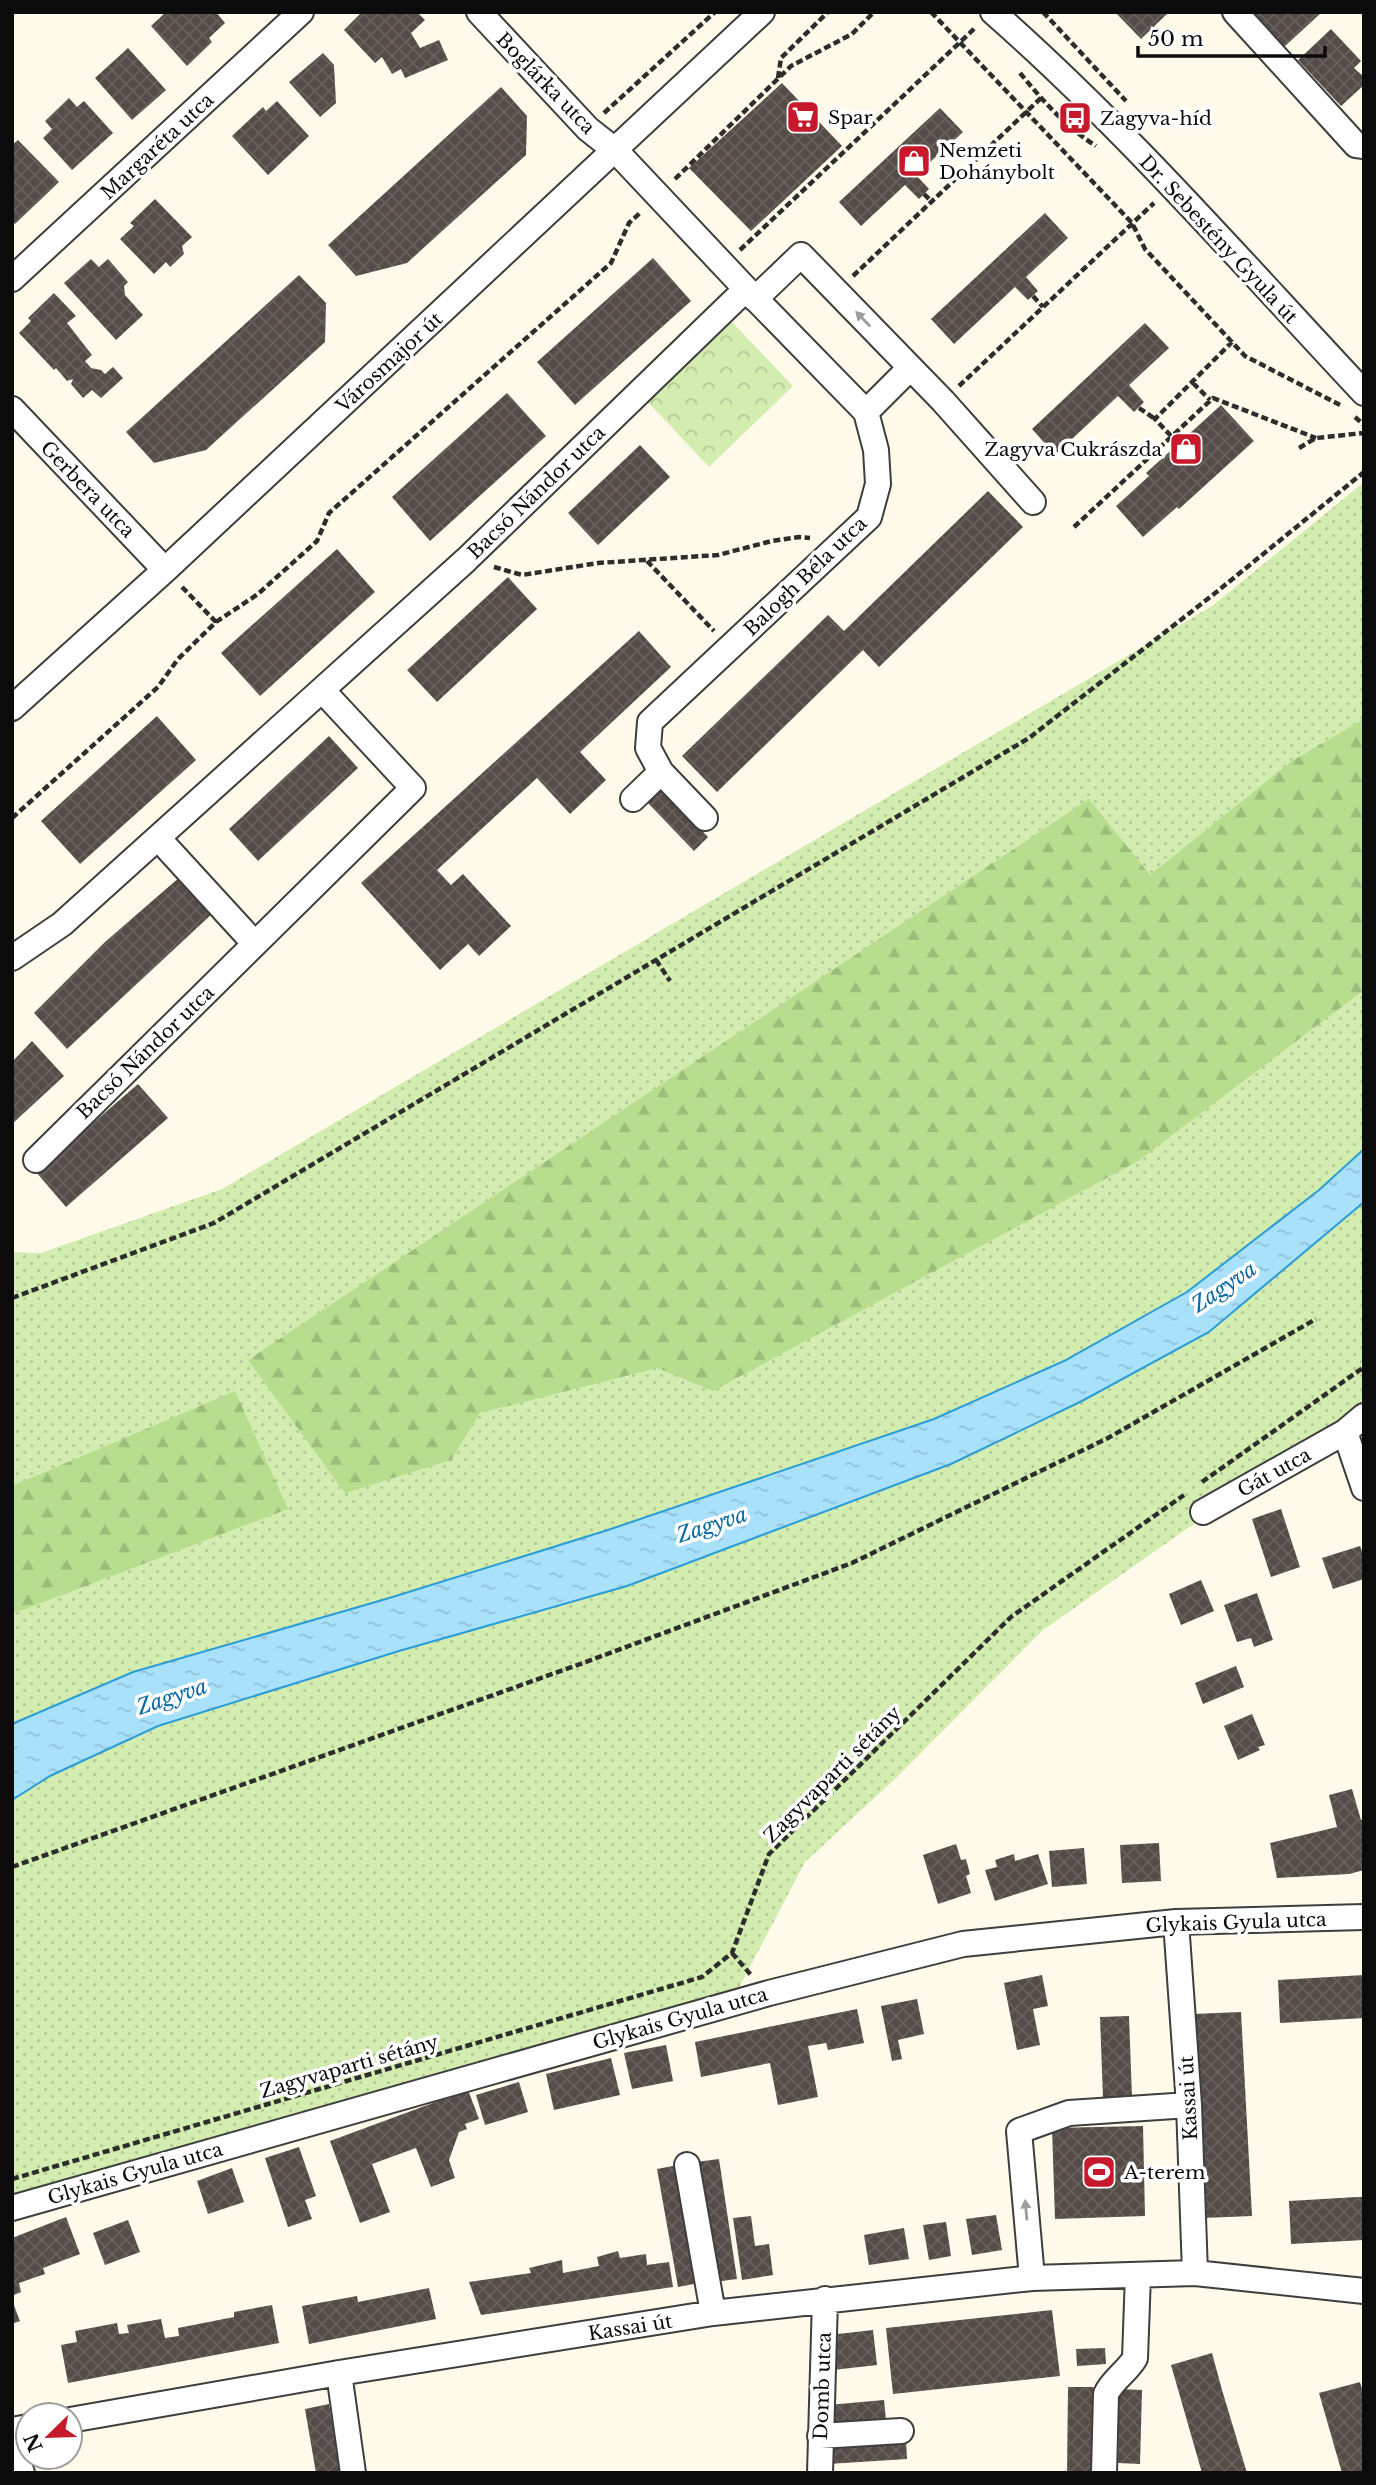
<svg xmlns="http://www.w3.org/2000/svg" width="1376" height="2485" font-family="'Libre Baskerville',serif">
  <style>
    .grass { fill: url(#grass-dots) }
    .forest { fill: url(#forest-firs) }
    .park { fill: url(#park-crowns) }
    .water { fill: url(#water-ripples); stroke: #2a9dd8; stroke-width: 2 }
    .building { fill: url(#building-cross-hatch) }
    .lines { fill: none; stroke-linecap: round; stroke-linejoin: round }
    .minor-casing { stroke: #3e3e3e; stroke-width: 28 }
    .path { stroke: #2d2d2d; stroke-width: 4.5; stroke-dasharray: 7 3.5; stroke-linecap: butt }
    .minor { stroke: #fff; stroke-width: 24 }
    .oneway { fill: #9d9d9d }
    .labels { text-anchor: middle; stroke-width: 7; stroke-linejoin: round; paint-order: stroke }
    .street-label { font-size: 19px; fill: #0b0b0b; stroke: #fff }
    .poi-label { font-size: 19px; fill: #0b0b0b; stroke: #fff; text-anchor: start }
    .water-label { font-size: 21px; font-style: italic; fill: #0b6ca6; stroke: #fff }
  </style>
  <defs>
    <pattern id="grass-dots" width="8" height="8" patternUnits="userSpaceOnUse" patternTransform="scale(1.75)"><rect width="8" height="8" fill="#d3ecb0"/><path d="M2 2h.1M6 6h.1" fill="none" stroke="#b4c996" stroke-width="1.8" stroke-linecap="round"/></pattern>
    <pattern id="forest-firs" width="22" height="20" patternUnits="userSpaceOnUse" patternTransform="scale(1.75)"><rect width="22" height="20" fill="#b7de8e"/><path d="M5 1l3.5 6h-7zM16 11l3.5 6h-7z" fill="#9cbd79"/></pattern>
    <pattern id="park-crowns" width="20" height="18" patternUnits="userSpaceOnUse" patternTransform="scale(1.75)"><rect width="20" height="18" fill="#d3ecb0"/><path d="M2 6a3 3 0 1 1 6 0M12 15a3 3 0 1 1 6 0" fill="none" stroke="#b4c996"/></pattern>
    <pattern id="water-ripples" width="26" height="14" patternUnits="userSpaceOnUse" patternTransform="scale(1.75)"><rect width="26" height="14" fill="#a9e1fb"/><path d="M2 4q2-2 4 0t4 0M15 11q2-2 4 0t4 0" fill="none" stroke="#90c0d6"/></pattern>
    <pattern id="building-cross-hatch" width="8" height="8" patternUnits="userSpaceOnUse" patternTransform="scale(1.75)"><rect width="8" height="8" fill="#554b47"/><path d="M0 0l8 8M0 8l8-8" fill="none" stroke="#68605d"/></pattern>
  </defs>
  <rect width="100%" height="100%" fill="#fffae9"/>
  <path class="grass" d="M 1364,482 L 1364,1404 L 1043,1630 L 895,1779 L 805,1862 L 735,1995 L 12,2216 L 12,1252 L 41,1253 L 222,1189 L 1212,606 Z"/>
  <path class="forest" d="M 1364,719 L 1364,990 L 1138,1161 L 713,1391 L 657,1368 L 480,1413 L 451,1460 L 345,1493 L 248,1360 L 1089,799 L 1150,875 L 1292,761 Z
    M 235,1391 L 288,1509 L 12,1614 L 12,1486 Z"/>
  <path class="park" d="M 731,321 L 793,386 L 709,467 L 647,401 Z"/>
  <path class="water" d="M 1364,1149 L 1364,1202 L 1209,1332 L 1082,1401 L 951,1464 L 627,1586 L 399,1651 L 158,1726 L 50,1776 L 12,1800 L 12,1724 L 133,1672 L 386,1599 L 608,1530 L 934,1419 L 1064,1361 L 1187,1292 L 1319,1190 Z"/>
  <path class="building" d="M 166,12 L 216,12 L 225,23 L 209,38 L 212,42 L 187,66 L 151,26 Z
    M 362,12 L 417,12 L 425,20 L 411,33 L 420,48 L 439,40 L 448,60 L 405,78 L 401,69 L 392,74 L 382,57 L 375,63 L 344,30 Z
    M 1115,12 L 1169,12 L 1141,39 Z
    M 1250,12 L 1322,12 L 1283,48 Z
    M 1331,29 L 1361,61 L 1354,68 L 1364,77 L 1364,85 L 1341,106 L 1298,60 Z
    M 128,48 L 166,90 L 132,120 L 95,78 Z
    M 323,53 L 334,65 L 336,103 L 320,117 L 289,82 Z
    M 782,83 L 842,146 L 751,231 L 689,168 Z
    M 501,87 L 527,116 L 526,155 L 407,263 L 356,276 L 328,245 Z
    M 69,98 L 77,107 L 84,101 L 113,133 L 72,170 L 43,138 L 52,129 L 45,121 Z
    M 277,101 L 309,136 L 268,175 L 232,136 L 263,107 L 266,111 Z
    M 940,108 L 963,132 L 916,175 L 929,189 L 919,199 L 905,185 L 861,226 L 839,202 Z
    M 18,140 L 59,182 L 15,224 L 12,221 L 12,145 Z
    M 155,199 L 192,237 L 182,246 L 184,254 L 170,267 L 166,262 L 154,274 L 120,239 L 134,226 L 130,223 Z
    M 1045,213 L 1068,238 L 1026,277 L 1038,291 L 1028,300 L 1015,287 L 954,344 L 931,319 Z
    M 653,258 L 691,301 L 575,405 L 537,362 Z
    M 91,259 L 99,267 L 108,259 L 128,282 L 124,286 L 125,295 L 143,315 L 116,340 L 64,283 Z
    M 299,275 L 326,303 L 325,342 L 206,450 L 154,463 L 126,432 Z
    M 54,293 L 76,316 L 67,323 L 92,355 L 85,361 L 91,368 L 101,370 L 105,374 L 113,367 L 123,378 L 101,398 L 92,390 L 83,398 L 71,384 L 73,379 L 67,381 L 56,368 L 54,370 L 19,333 L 31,321 L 28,318 Z
    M 1145,323 L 1169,348 L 1129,385 L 1144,402 L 1134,412 L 1118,396 L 1055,455 L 1032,429 Z
    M 507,393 L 546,436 L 430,541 L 392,497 Z
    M 1221,405 L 1254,441 L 1179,509 L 1177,507 L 1143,537 L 1116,506 L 1149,476 L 1146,473 Z
    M 640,445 L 670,477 L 598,545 L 568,513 Z
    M 988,491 L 1023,527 L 879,667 L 863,650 L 717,792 L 682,756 L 828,615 L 844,631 Z
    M 337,549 L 375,592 L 260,696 L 221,653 Z
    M 508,577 L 537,609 L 437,702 L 407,670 Z
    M 639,631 L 671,667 L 580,752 L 606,780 L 570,814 L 537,778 L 437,870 L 451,885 L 463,874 L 511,926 L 479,956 L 468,944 L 440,970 L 361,883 Z
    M 157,716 L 196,760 L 80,864 L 41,821 Z
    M 329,736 L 358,768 L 258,861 L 229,829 Z
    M 659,786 L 708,837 L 694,851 L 645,800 Z
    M 181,876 L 214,912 L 67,1049 L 34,1013 L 105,942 Z
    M 32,1041 L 64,1076 L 12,1124 L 12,1062 Z
    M 138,1084 L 168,1118 L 66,1207 L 36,1172 Z
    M 1281,1509 L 1300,1567 L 1271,1577 L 1252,1519 Z
    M 1360,1546 L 1364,1556 L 1364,1579 L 1333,1589 L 1322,1558 Z
    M 1201,1580 L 1214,1611 L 1181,1625 L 1169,1594 Z
    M 1257,1593 L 1273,1640 L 1254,1647 L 1251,1638 L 1237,1642 L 1224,1605 Z
    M 1236,1666 L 1244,1687 L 1203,1704 L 1195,1683 Z
    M 1252,1714 L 1265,1745 L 1258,1747 L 1260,1750 L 1238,1760 L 1224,1726 Z
    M 1352,1789 L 1361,1820 L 1364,1820 L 1364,1870 L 1349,1874 L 1277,1878 L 1270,1843 L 1337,1827 L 1329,1795 Z
    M 1159,1843 L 1161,1881 L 1122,1883 L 1120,1845 Z
    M 956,1844 L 961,1860 L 966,1859 L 970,1874 L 966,1876 L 971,1893 L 938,1904 L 923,1855 Z
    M 1084,1848 L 1087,1884 L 1052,1887 L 1049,1851 Z
    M 1014,1854 L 1015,1861 L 1038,1854 L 1048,1884 L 995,1901 L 985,1870 L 997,1867 L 995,1860 Z
    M 1042,1975 L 1048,2006 L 1033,2009 L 1040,2045 L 1017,2050 L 1004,1983 Z
    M 1364,1975 L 1364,2018 L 1280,2023 L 1278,1980 Z
    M 917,1999 L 924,2034 L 898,2040 L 902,2059 L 892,2061 L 881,2006 Z
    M 857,2009 L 864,2043 L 828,2050 L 826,2043 L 808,2046 L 818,2097 L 778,2105 L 770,2063 L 701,2077 L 695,2042 Z
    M 1241,2012 L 1252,2216 L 1203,2218 L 1193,2014 Z
    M 1129,2016 L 1132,2097 L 1103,2098 L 1100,2017 Z
    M 666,2045 L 673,2081 L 632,2089 L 624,2053 Z
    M 611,2058 L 620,2095 L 554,2110 L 546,2074 Z
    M 519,2082 L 528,2112 L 485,2125 L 476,2095 Z
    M 468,2090 L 479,2119 L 465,2124 L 467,2129 L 459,2132 L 449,2160 L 455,2178 L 431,2187 L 416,2148 L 372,2164 L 390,2212 L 360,2223 L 330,2141 Z
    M 1143,2126 L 1145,2216 L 1055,2219 L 1052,2128 Z
    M 299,2147 L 316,2196 L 305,2200 L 312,2219 L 288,2227 L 265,2158 Z
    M 719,2159 L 737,2279 L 714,2282 L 696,2162 Z
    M 678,2165 L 699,2283 L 678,2287 L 657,2169 Z
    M 232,2168 L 244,2202 L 208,2214 L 197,2181 Z
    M 1357,2197 L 1364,2197 L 1364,2240 L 1291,2244 L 1289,2201 Z
    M 996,2215 L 1002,2250 L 972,2255 L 966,2219 Z
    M 751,2216 L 755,2246 L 769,2244 L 773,2275 L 742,2280 L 733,2218 Z
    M 66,2217 L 80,2254 L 43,2268 L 45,2274 L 19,2283 L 21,2292 L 12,2296 L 12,2238 Z
    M 128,2220 L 140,2252 L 105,2265 L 93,2233 Z
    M 946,2222 L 951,2256 L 929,2260 L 923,2225 Z
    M 904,2228 L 909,2259 L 869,2265 L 864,2235 Z
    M 618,2251 L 620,2258 L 646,2254 L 647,2265 L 669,2262 L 673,2287 L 481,2315 L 469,2282 L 531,2273 L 529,2268 L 562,2260 L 563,2273 L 599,2266 L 597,2257 Z
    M 429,2288 L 436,2319 L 309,2344 L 302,2306 L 357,2296 L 358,2302 Z
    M 12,2300 L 20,2321 L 12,2324 Z
    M 272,2305 L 279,2343 L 68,2383 L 61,2345 L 77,2342 L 75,2331 L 117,2323 L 119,2334 L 129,2333 L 127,2325 L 161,2319 L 165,2338 L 179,2336 L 178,2328 L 234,2317 L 234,2312 Z
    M 1052,2310 L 1060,2376 L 893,2394 L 886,2328 Z
    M 873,2330 L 877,2365 L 833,2370 L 829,2335 Z
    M 1105,2348 L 1106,2364 L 1077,2366 L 1076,2349 Z
    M 1212,2353 L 1222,2390 L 1247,2473 L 1202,2473 L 1171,2365 Z
    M 1360,2382 L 1364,2396 L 1364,2473 L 1342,2473 L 1319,2393 Z
    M 1068,2387 L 1093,2387 L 1092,2473 L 1067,2473 Z
    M 1119,2389 L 1142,2390 L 1140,2464 L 1118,2463 Z
    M 884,2400 L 886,2420 L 830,2424 L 828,2405 Z
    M 329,2404 L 341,2473 L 316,2473 L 305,2409 Z
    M 906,2440 L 907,2459 L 828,2464 L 827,2445 Z"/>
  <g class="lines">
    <defs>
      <path id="minor" d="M 479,12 L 588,129 L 616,151 L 746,289 L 866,412 L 876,450 L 878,484 L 869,517 L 650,722 L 648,748 L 661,772 L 633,799
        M 993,12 C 1126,129 1243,264 1364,393
        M 1235,12 L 1356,145 L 1364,146
        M 12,279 L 301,12
        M 755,299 L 801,255 L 943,401 L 1033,502
        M 12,409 L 165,570
        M 866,412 L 910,368
        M 12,708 L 165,570 L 762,12
        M 661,772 L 705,818
        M 158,838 L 255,944
        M 12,958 L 62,924 L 466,560 L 746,289
        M 36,1160 L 413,788 L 322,690
        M 1345,1432 L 1364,1416
        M 1203,1512 L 1345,1432 L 1364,1488
        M 1176,1922 L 1189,2105 L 1195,2273
        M 687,2165 L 713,2313
        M 12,2208 L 769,1993 L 963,1944 L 1176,1922 L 1364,1917
        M 1032,2278 L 1019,2131 L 1069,2113 L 1189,2105
        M 339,2373 L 353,2473
        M 70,2420 L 339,2373 L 713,2313 L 1032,2278 L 1195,2273 L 1364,2291
        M 12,2430 L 28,2427
        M 820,2436 L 901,2431
        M 12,2446 L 22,2473
        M 820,2473 L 825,2299
        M 1104,2473 L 1106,2394 C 1113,2379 1127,2372 1135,2358 L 1138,2275"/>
    </defs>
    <use href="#minor" class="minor-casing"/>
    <path class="path" d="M 931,12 L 1132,223 L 1145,249 L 1245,356 L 1340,405
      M 1043,12 L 1126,101
      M 1020,73 C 1043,101 1066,127 1096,146
      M 778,78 L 781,58 L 828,12
      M 604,113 L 715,12
      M 675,179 L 791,66 L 852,34 L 874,12
      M 924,194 L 931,201
      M 740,250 L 975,28
      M 853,276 L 1041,98
      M 1033,296 L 1043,307
      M 1193,383 L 1210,400
      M 959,386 L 1154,203
      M 1139,408 L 1155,419
      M 1355,417 L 1364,425
      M 1171,436 L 1155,419 L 1232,342
      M 1299,448 L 1316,438 L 1364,433
      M 1074,527 L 1213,398 L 1316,438
      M 647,561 L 714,631
      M 494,567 L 522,575 L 598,563 L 718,555 L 772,541 L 799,537 L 810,538
      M 182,587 L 216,622
      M 12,818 L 158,687 L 178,659 L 216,622 L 258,594 L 317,541 L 329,513 L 611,263 L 629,223 L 641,212
      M 656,960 L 670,981
      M 12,1298 L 214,1223 L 1029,738 L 1214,594 L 1364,472
      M 1202,1482 L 1364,1367
      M 12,1867 L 583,1663 L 852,1563 L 1108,1438 L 1316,1319
      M 732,1953 L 751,1975
      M 12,2179 L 702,1977 L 732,1953 L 769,1854 L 1011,1617 L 1184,1495"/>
    <use href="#minor" class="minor"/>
  </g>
  <defs><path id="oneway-solid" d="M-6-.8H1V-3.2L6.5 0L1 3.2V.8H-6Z" transform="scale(1.75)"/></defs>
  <g class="oneway">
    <use href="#oneway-solid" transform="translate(863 319) rotate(-134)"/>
    <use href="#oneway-solid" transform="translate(1026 2210) rotate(-95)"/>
  </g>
  <defs>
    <symbol id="supermarket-square" viewBox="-11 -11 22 22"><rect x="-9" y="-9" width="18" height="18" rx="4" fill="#c6192b" stroke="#fff"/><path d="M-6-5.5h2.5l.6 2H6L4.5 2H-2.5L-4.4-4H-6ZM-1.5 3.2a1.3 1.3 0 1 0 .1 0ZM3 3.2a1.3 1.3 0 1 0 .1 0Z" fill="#fff"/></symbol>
    <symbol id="bus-square" viewBox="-11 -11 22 22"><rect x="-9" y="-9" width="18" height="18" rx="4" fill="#c6192b" stroke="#fff"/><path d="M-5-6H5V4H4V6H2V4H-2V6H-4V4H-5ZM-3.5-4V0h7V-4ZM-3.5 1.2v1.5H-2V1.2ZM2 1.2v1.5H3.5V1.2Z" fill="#fff"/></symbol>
    <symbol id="shop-square" viewBox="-11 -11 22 22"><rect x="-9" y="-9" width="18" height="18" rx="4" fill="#c6192b" stroke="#fff"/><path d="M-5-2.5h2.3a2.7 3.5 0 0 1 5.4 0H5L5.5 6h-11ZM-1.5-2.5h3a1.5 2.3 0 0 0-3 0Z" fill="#fff"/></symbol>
    <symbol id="stadium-square" viewBox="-11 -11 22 22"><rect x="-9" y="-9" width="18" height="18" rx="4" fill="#c6192b" stroke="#fff"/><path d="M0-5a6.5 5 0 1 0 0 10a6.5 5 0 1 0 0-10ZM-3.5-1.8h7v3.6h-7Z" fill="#fff"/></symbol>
  </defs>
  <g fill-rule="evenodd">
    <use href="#supermarket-square" x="784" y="98" width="38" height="38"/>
    <use href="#bus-square" x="1056" y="99" width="38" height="38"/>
    <use href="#shop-square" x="895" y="142" width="38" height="38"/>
    <use href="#shop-square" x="1167" y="430" width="38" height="38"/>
    <use href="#stadium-square" x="1080" y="2153" width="38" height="38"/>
  </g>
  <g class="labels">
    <g class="street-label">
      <text transform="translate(546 83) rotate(46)" y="7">Boglárka utca</text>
      <text transform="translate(157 146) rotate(-43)" y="7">Margaréta utca</text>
      <text transform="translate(1219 239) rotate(47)" y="7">Dr. Sebestény Gyula út</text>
      <text transform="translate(389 362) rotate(-43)" y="7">Városmajor út</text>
      <text transform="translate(88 489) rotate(46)" y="7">Gerbera utca</text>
      <text transform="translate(536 492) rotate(-44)" y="7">Bacsó Nándor utca</text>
      <text transform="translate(805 576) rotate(-44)" y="7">Balogh Béla utca</text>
      <text transform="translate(145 1052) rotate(-44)" y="7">Bacsó Nándor utca</text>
      <text transform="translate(1274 1472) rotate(-29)" y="7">Gát utca</text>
      <text transform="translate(832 1774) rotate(-45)" y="7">Zagyvaparti sétány</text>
      <text transform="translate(1236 1922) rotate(-2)" y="7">Glykais Gyula utca</text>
      <text transform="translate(680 2018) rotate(-16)" y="7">Glykais Gyula utca</text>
      <text transform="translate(349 2066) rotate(-16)" y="7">Zagyvaparti sétány</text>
      <text transform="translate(1188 2098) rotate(-93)" y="7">Kassai út</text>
      <text transform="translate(135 2173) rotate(-16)" y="7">Glykais Gyula utca</text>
      <text transform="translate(630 2327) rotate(-9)" y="7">Kassai út</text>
      <text transform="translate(822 2386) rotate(-88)" y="7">Domb utca</text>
    </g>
    <g class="poi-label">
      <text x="828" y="124">Spar</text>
      <text x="1100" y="125">Zagyva-híd</text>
      <text x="939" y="157">Nemzeti<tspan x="939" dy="22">Dohánybolt</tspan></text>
      <text x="1162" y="456" text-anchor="end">Zagyva Cukrászda</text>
      <text x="1124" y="2179">A-terem</text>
    </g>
    <g class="water-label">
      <text transform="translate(1224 1287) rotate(-34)" y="7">Zagyva</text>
      <text transform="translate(712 1525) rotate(-18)" y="7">Zagyva</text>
      <text transform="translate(172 1697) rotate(-18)" y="7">Zagyva</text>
    </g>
  </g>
  <rect width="1376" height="2485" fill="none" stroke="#0b0b0b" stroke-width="28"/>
  <g transform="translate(49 2436) rotate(247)"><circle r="33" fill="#ffffff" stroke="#9d9d9d" stroke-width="2"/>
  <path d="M0-5L12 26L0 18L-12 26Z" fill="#c6192b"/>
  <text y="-10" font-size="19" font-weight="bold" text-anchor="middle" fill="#0b0b0b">N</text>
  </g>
  <path d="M1138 46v10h187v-10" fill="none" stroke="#0b0b0b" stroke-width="3.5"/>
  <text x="1148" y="46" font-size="21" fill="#0b0b0b" stroke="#ffffff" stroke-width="5" paint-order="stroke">50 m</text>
</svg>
